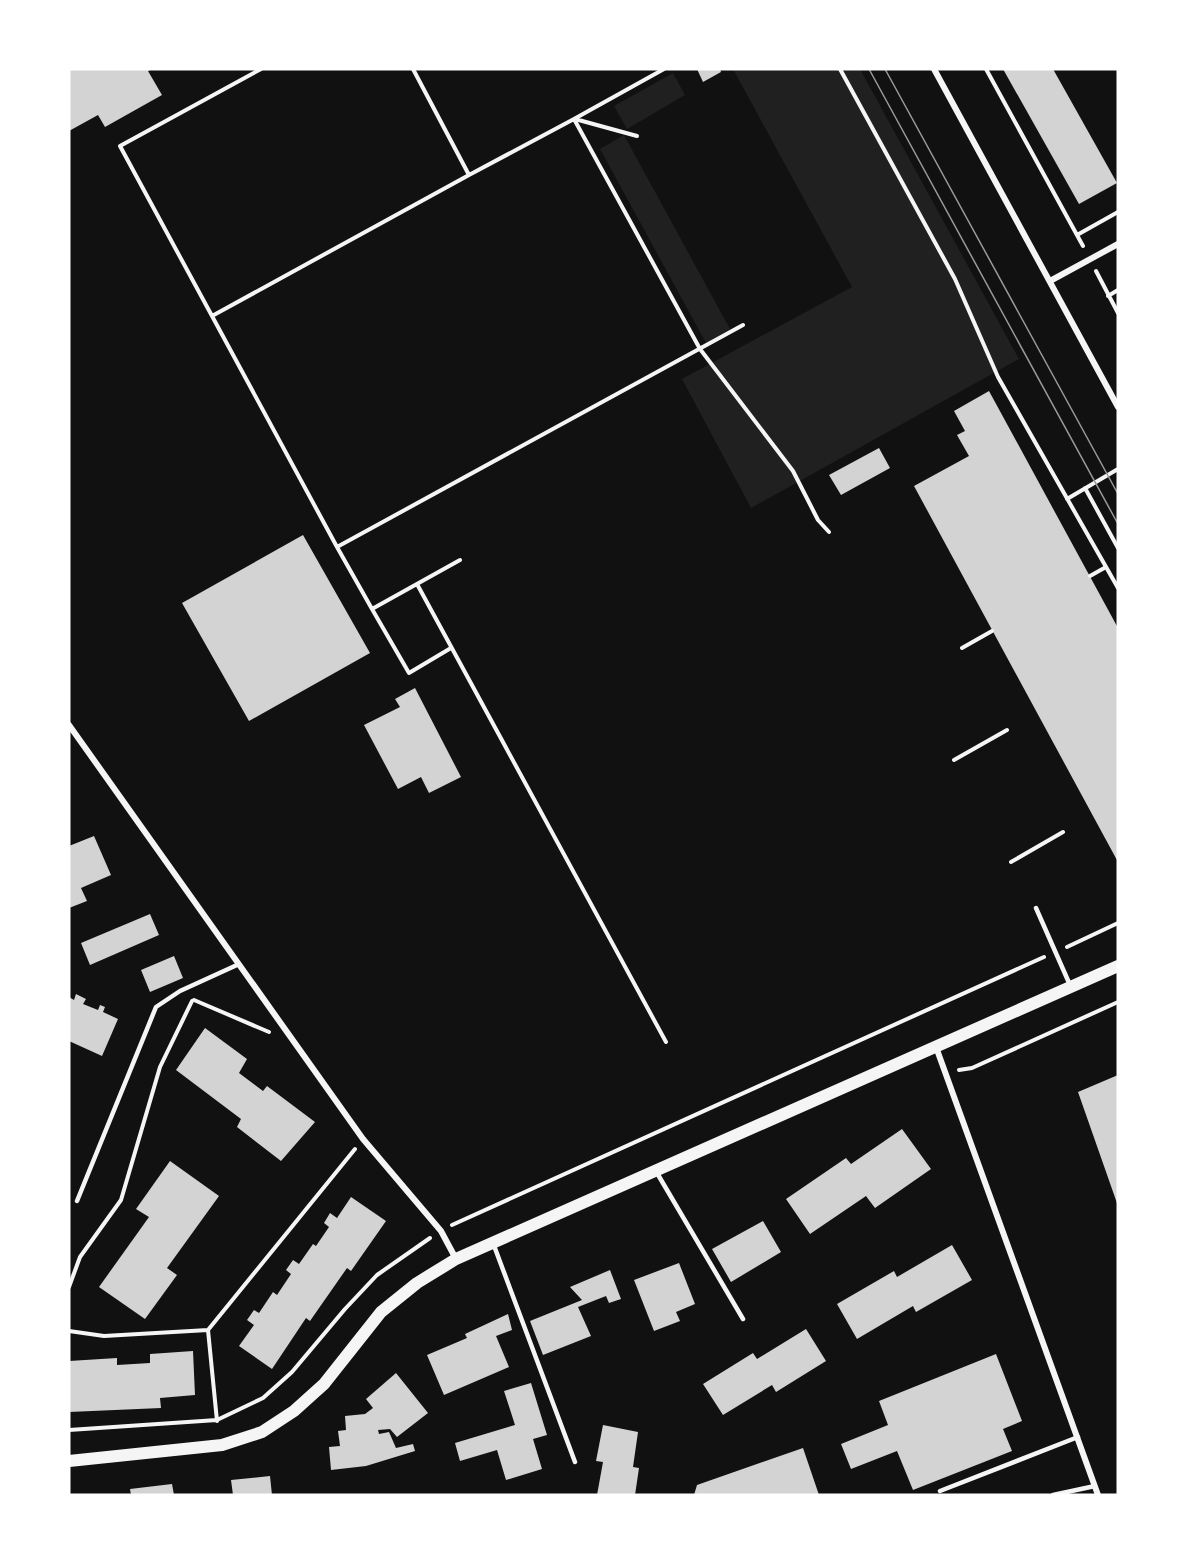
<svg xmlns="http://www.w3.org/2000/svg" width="1187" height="1564" font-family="'Alegreya Sans',sans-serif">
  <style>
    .green { fill: #202020 }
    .building { fill: #d3d3d3 }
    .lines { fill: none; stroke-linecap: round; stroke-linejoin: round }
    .path { stroke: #f5f5f5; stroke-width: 4 }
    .service { stroke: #f5f5f5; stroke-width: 4.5 }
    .minor { stroke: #f5f5f5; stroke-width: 6 }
    .secondary { stroke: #f5f5f5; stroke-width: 12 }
    .tram { stroke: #9a9a9a; stroke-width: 1.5 }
  </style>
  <rect width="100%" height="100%" fill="#111"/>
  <path class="green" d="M 733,69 L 860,69 L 1019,359 L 751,508 L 682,379 L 852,287 Z
    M 673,73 L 685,95 L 627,129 L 614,106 Z
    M 624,135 L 730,329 L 706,343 L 600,149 Z"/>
  <path class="building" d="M 69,69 L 152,69 L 148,71 L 162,95 L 105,127 L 98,115 L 69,131 Z
    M 697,69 L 720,69 L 721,72 L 703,82 Z
    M 1003,69 L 1053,69 L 1117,183 L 1079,204 Z
    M 989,391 L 1118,628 L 1118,862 L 914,486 L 969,456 L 957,435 L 965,431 L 954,411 Z
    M 879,448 L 890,468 L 841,495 L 829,475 Z
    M 303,535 L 370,653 L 249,721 L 182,603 Z
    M 415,688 L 461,777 L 429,793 L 421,777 L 398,789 L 364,725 L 400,707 L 395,699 Z
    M 94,836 L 111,875 L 81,888 L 87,901 L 69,908 L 69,846 Z
    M 150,914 L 159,935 L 90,965 L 81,943 Z
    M 174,956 L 183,978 L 150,992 L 141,970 Z
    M 76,994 L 86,999 L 83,1004 L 98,1010 L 100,1005 L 105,1007 L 103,1012 L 118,1019 L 102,1056 L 69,1041 L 69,997 L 74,1000 Z
    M 205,1028 L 247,1059 L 239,1073 L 263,1091 L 267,1086 L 315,1122 L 281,1161 L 237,1127 L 241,1119 L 176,1070 Z
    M 1118,1075 L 1118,1206 L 1078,1092 Z
    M 902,1129 L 931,1169 L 875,1208 L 866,1196 L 810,1234 L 786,1199 L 846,1158 L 851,1164 Z
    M 170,1161 L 219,1196 L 167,1268 L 177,1275 L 145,1319 L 99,1287 L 149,1217 L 136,1209 Z
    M 351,1197 L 386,1221 L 351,1271 L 347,1268 L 310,1321 L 306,1318 L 272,1369 L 239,1346 L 254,1325 L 247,1320 L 254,1310 L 259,1313 L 273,1292 L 277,1295 L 291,1274 L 286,1270 L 293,1260 L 299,1264 L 313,1244 L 316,1246 L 329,1227 L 324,1223 L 330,1213 L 337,1218 Z
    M 763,1221 L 781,1252 L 731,1282 L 712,1249 Z
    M 952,1245 L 972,1280 L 916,1312 L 913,1306 L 857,1339 L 837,1304 L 894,1271 L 897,1277 Z
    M 679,1263 L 695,1304 L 676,1312 L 680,1321 L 654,1331 L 634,1280 Z
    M 610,1270 L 621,1299 L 609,1303 L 606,1296 L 578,1307 L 591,1336 L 543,1355 L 530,1321 L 582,1300 L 570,1287 Z
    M 508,1314 L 512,1330 L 496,1336 L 509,1367 L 444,1395 L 427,1355 L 467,1338 L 465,1334 Z
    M 806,1329 L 826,1361 L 776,1392 L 772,1385 L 723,1415 L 703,1384 L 753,1353 L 757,1359 Z
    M 193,1351 L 195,1395 L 160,1398 L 161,1408 L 69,1412 L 69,1361 L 117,1358 L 117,1365 L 150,1363 L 150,1354 Z
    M 996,1354 L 1022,1421 L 1003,1429 L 1012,1451 L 913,1490 L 897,1451 L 851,1469 L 841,1444 L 888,1425 L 879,1401 Z
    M 396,1373 L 428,1413 L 397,1437 L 390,1429 L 378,1430 L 379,1434 L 389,1432 L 396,1448 L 413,1444 L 415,1451 L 366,1466 L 331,1470 L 329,1447 L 340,1446 L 338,1431 L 346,1430 L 345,1416 L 365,1414 L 373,1408 L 366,1399 Z
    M 531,1383 L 547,1435 L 533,1439 L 542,1469 L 506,1480 L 497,1450 L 460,1461 L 455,1443 L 515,1425 L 504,1391 Z
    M 603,1425 L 638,1432 L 633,1467 L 639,1468 L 635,1495 L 597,1495 L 603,1462 L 596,1461 Z
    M 803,1448 L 819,1495 L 694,1495 L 697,1485 Z
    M 270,1476 L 272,1495 L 233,1495 L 231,1480 Z
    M 172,1484 L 174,1495 L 131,1495 L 130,1489 Z"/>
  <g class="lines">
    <path class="path" d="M 261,69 L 120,146 L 337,547 L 743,325
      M 413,69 L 469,175 L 574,119 L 700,349 L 793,471 L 818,520 L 829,532
      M 840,69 L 955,279 L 998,377 L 1118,588
      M 986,69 L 1083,246
      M 574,119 L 664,69
      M 575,119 L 637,136
      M 1077,235 L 1118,212
      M 1096,271 L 1118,313
      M 1108,296 L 1118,290
      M 212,316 L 469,175
      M 1085,488 L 1118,548
      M 1067,499 L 1118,469
      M 337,547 L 372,609 L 460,560
      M 1090,576 L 1106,567
      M 417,584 L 666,1042
      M 372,609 L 409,673 L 451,648
      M 962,648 L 992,631
      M 954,760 L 1007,730
      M 1011,862 L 1063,832
      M 1067,947 L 1118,923
      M 194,1000 L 269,1032
      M 959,1070 L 972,1068 L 1118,1002
      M 452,1225 L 1044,957
      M 69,1287 L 80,1257 L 121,1200 L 160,1067 L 192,1001
      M 208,1330 L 217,1421
      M 69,1331 L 104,1336 L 208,1330 L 355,1149
      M 69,1430 L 217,1420 L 263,1398 L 292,1372 L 345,1309 L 377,1275 L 430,1238"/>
    <path class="service" d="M 1036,908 L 1070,985
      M 657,1173 L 743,1319
      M 77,1201 L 156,1007 L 180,991 L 237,965
      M 493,1243 L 575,1462
      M 940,1491 L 1078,1437
      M 1053,1495 L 1095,1486"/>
    <path class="minor" d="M 934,69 L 1118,407
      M 1050,281 L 1118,244
      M 69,725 L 363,1139 L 441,1231 L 456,1259
      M 936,1047 L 1098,1495"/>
    <path class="secondary" d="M 69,1461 L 222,1445 L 262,1432 L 294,1411 L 324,1384 L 381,1312 L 417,1283 L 456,1259 L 1118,966"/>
    <path class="tram" d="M 869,69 L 1118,524
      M 885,69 L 1118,494"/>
  </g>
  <rect width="1187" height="1564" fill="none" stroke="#ffffff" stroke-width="141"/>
</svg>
